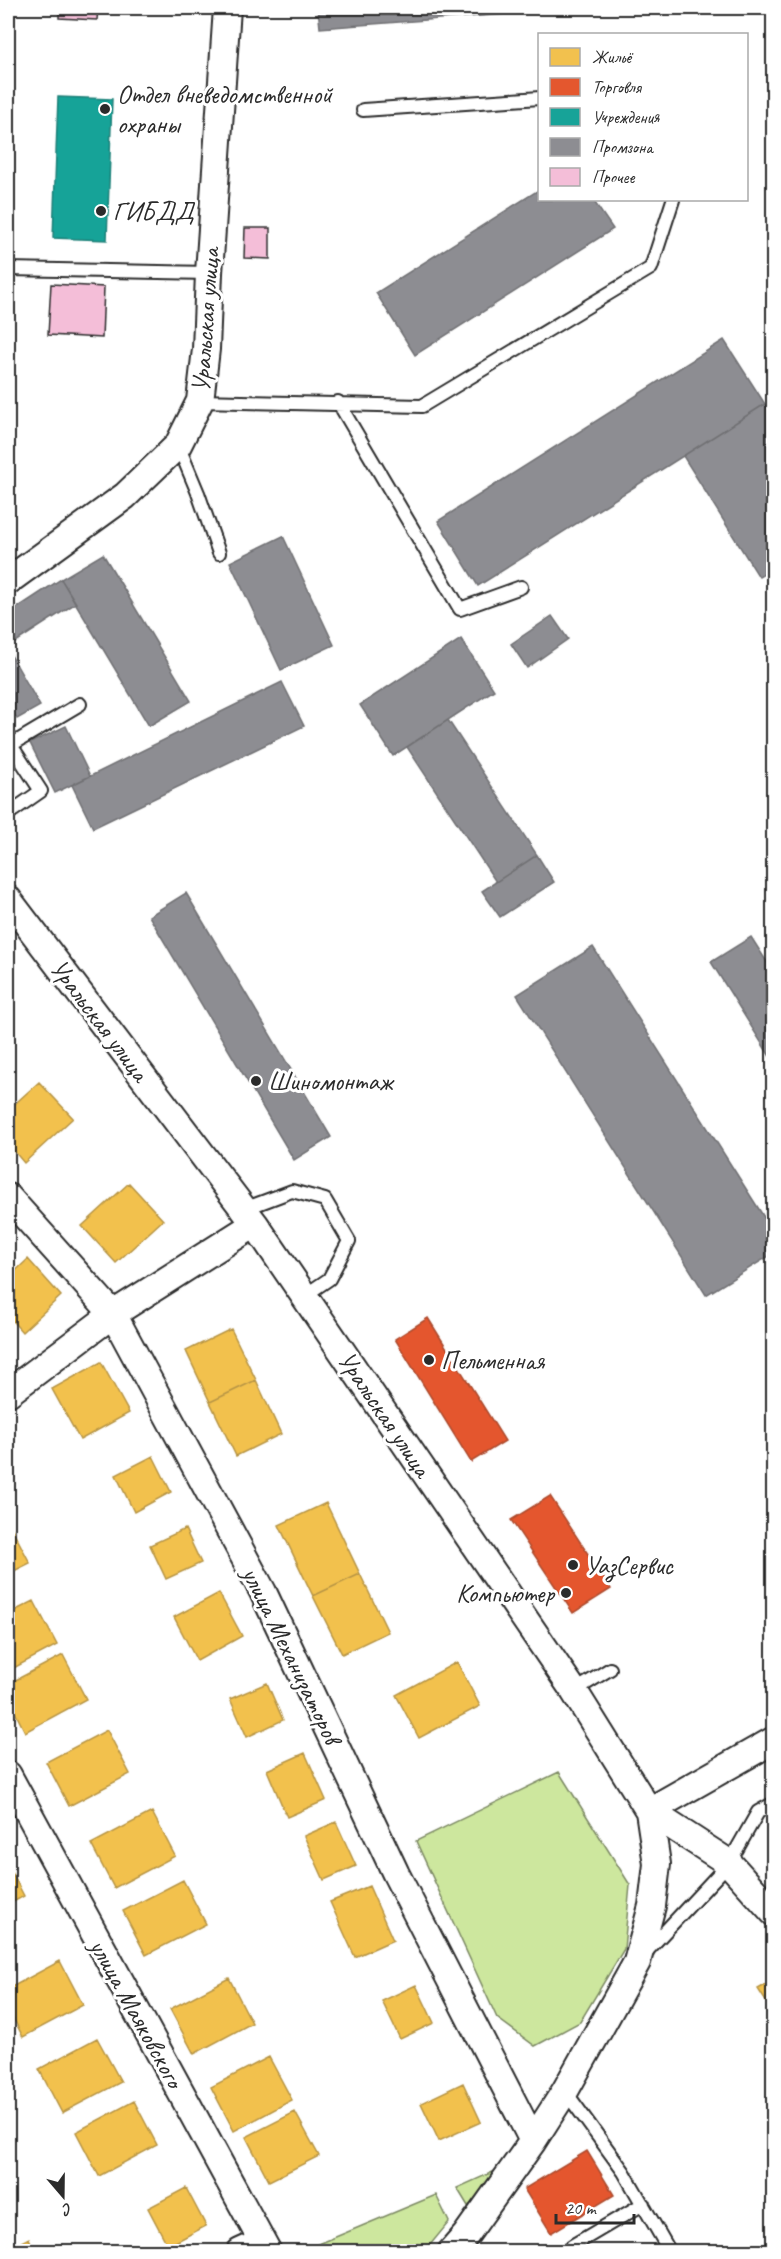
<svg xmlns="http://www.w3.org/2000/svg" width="781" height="2259" font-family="Caveat,sans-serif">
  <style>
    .green { fill: #cde79e; stroke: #7c8964; stroke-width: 1.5 }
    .homes { fill: #f2c14e; stroke: #b69444; stroke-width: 1.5 }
    .shops { fill: #e4572e; stroke: #ac4a2d; stroke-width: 1.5 }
    .public { fill: #17a398; stroke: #1d7f77; stroke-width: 1.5 }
    .industry { fill: #8d8d92; stroke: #707073; stroke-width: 1.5 }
    .building { fill: #f4bed8; stroke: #2b2b2b; stroke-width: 1.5 }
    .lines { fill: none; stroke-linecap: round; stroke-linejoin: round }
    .lane-casing { stroke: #2b2b2b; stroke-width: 16 }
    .street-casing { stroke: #2b2b2b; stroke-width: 30 }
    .lane { stroke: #fff; stroke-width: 12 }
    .street { stroke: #fff; stroke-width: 26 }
    .poi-dot { fill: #2b2b2b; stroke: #fff; stroke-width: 2 }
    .labels { text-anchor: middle; stroke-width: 6; stroke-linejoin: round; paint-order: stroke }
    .poi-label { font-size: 26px; fill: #2b2b2b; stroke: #fff; text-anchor: start }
    .street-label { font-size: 26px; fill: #2b2b2b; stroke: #fff }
  </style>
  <rect width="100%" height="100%" fill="#fff"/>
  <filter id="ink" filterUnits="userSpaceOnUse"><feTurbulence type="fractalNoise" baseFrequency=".0167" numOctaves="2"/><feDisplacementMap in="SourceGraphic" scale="12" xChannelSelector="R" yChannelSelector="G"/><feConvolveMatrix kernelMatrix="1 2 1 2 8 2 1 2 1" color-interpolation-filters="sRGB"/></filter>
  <g filter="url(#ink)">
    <path class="green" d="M 559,1772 L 630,1885 L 624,1949 L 580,2022 L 535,2046 L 497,2018 L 416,1841 Z
      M 497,2170 L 486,2191 L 468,2206 L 457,2188 Z
      M 436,2195 L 449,2222 L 425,2251 L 302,2251 Z"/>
    <path class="homes" d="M 39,1082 L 73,1118 L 24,1163 L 8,1144 L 8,1110 Z
      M 129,1183 L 163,1220 L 116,1263 L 82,1226 Z
      M 28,1259 L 61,1296 L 22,1332 L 8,1316 L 8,1278 Z
      M 231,1329 L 256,1380 L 210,1402 L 186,1351 Z
      M 101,1362 L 129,1413 L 80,1440 L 52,1389 Z
      M 256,1380 L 281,1434 L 236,1456 L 210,1402 Z
      M 153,1456 L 171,1492 L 134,1512 L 116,1475 Z
      M 326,1503 L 360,1574 L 313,1596 L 279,1525 Z
      M 8,1521 L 30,1563 L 8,1574 Z
      M 185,1529 L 201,1563 L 166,1579 L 150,1545 Z
      M 360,1574 L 388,1632 L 342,1654 L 313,1596 Z
      M 219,1593 L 242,1636 L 197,1661 L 174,1617 Z
      M 34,1601 L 57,1645 L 8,1671 L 8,1614 Z
      M 63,1655 L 86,1699 L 25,1732 L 8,1698 L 8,1684 Z
      M 457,1662 L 480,1706 L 419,1738 L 396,1695 Z
      M 267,1683 L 283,1720 L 247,1737 L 230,1699 Z
      M 107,1730 L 130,1774 L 69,1806 L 46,1762 Z
      M 305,1753 L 326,1800 L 287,1817 L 267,1770 Z
      M 152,1812 L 175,1856 L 114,1888 L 91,1844 Z
      M 336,1822 L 356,1866 L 324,1880 L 304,1836 Z
      M 8,1865 L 24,1896 L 8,1905 Z
      M 183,1880 L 206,1924 L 146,1955 L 123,1911 Z
      M 369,1886 L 393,1940 L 355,1957 L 330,1902 Z
      M 60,1961 L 83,2005 L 23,2037 L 8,2008 L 8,1989 Z
      M 229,1978 L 252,2023 L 194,2054 L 170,2009 Z
      M 774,1980 L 774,2014 L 758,1989 Z
      M 416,1985 L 434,2023 L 400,2039 L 382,2001 Z
      M 97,2038 L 121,2082 L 62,2113 L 39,2069 Z
      M 269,2057 L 292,2100 L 234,2131 L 211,2087 Z
      M 463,2083 L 481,2122 L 439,2141 L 421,2103 Z
      M 134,2101 L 157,2145 L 99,2176 L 76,2132 Z
      M 295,2112 L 319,2156 L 269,2181 L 246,2137 Z
      M 186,2188 L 206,2226 L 168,2246 L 148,2208 Z
      M 29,2238 L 35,2252 L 8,2252 L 8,2249 Z"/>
    <path class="shops" d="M 428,1318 L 505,1441 L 471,1462 L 395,1339 Z
      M 550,1496 L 611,1589 L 573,1613 L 511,1520 Z
      M 587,2151 L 614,2195 L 551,2233 L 524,2189 Z"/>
    <path class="public" d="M 58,97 L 112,99 L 107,240 L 53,238 Z"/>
    <path class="industry" d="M 318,8 L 506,8 L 506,14 L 320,28 Z
      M 540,189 L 540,200 L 593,200 L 613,229 L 415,355 L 376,293 Z
      M 724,340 L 765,404 L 478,586 L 438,521 Z
      M 765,404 L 774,418 L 774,568 L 759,577 L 683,456 Z
      M 283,536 L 334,645 L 281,670 L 230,562 Z
      M 103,554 L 191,701 L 149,726 L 61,579 Z
      M 61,579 L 76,603 L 8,647 L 8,614 Z
      M 552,616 L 568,639 L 527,668 L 511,644 Z
      M 461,639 L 494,690 L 393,756 L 360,705 Z
      M 8,650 L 40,706 L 17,719 L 8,703 Z
      M 282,682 L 304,726 L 93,828 L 72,785 Z
      M 448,720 L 537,855 L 496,882 L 407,747 Z
      M 66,726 L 90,776 L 55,793 L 30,743 Z
      M 537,855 L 554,882 L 500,917 L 482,891 Z
      M 186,893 L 331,1137 L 294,1160 L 149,916 Z
      M 751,937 L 774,973 L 774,1063 L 711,962 Z
      M 593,947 L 774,1233 L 774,1253 L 706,1295 L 517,995 Z"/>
    <path class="building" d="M 59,8 L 98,8 L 97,20 L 59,18 Z
      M 245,228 L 270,228 L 270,259 L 244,258 Z
      M 51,284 L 104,287 L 102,338 L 48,335 Z"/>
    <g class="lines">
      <defs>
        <path id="lane" d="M 363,110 L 540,98
          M 8,269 L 209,273
          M 200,401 L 422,406 L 651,268 L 673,200
          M 338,402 L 460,609 L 521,587
          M 178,445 L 198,493 L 219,553
          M 8,814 L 41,791 L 11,745 L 80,704
          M 244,1209 L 292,1191 L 325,1200 L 349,1241 L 329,1279 L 304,1296
          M 574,1691 L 610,1669
          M 645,1953 L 729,1863 L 758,1812 L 774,1803
          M 565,2091 L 624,2172 L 670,2252
          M 572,2246 L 643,2204"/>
        <path id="street" d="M 8,581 L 125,496 L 178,445 L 200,401 L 206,349 L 209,273 L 227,8
          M 8,899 L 255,1224 L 574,1691 L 649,1811 L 729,1863 L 774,1913
          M 8,1197 L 113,1314 L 263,1592 L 396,1874 L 533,2141
          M 8,1393 L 113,1314 L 255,1224
          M 8,1775 L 268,2252
          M 649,1811 L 774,1740
          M 240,2252 L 262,2242
          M 451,2252 L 466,2235 L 533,2141 L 565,2091 L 637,1962 L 652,1906 L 657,1864 L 649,1811"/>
      </defs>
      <use href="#lane" class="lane-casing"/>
      <use href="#street" class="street-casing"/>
      <use href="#lane" class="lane"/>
      <use href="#street" class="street"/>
    </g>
  </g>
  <g class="poi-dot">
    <circle cx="105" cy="109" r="6"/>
    <circle cx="101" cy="211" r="6"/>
    <circle cx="256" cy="1081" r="6"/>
    <circle cx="429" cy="1360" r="6"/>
    <circle cx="573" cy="1565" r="6"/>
    <circle cx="566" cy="1593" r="6"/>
  </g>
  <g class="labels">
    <g class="poi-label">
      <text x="117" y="103">Отдел вневедомственной<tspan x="117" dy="30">охраны</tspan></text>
      <text x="113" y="220">ГИБДД</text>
      <text x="268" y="1090">Шиномонтаж</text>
      <text x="441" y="1369">Пельменная</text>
      <text x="585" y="1574">УазСервис</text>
      <text x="554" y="1602" text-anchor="end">Компьютер</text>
    </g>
    <g class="street-label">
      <text transform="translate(205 320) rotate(-86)" y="9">Уральская улица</text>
      <text transform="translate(100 1020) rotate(53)" y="9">Уральская улица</text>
      <text transform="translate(385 1414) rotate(56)" y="9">Уральская улица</text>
      <text transform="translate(292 1655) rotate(64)" y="9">улица Механизаторов</text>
      <text transform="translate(137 2013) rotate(61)" y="9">улица Маяковского</text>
    </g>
  </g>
  <rect width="781" height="2259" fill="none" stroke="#fff" stroke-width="30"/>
  <rect x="15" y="15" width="751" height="2229" fill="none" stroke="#2b2b2b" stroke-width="2" filter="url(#ink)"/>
  <rect x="538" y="33" width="210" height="168" fill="#ffffff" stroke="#aaaaaa" stroke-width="1.5"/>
  <rect x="550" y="48" width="30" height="18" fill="#f2c14e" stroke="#aaaaaa" stroke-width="1.5"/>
  <text x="592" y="63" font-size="18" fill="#2b2b2b">Жильё</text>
  <rect x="550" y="78" width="30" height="18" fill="#e4572e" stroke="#aaaaaa" stroke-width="1.5"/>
  <text x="592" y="93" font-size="18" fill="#2b2b2b">Торговля</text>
  <rect x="550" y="108" width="30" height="18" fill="#17a398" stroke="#aaaaaa" stroke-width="1.5"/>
  <text x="592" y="123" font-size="18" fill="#2b2b2b">Учреждения</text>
  <rect x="550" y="138" width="30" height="18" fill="#8d8d92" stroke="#aaaaaa" stroke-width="1.5"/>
  <text x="592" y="153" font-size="18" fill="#2b2b2b">Промзона</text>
  <rect x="550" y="168" width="30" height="18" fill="#f4bed8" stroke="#aaaaaa" stroke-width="1.5"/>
  <text x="592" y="183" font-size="18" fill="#2b2b2b">Прочее</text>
  <g transform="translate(63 2196) rotate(160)" stroke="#ffffff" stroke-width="4.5" paint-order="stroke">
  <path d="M0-4.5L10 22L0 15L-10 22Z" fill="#2b2b2b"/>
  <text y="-9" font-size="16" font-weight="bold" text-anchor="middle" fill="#2b2b2b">С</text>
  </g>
  <path d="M556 2214v9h78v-9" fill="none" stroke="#2b2b2b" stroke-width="3"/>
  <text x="565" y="2214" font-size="18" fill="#2b2b2b" stroke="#ffffff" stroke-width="4.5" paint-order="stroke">20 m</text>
</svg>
